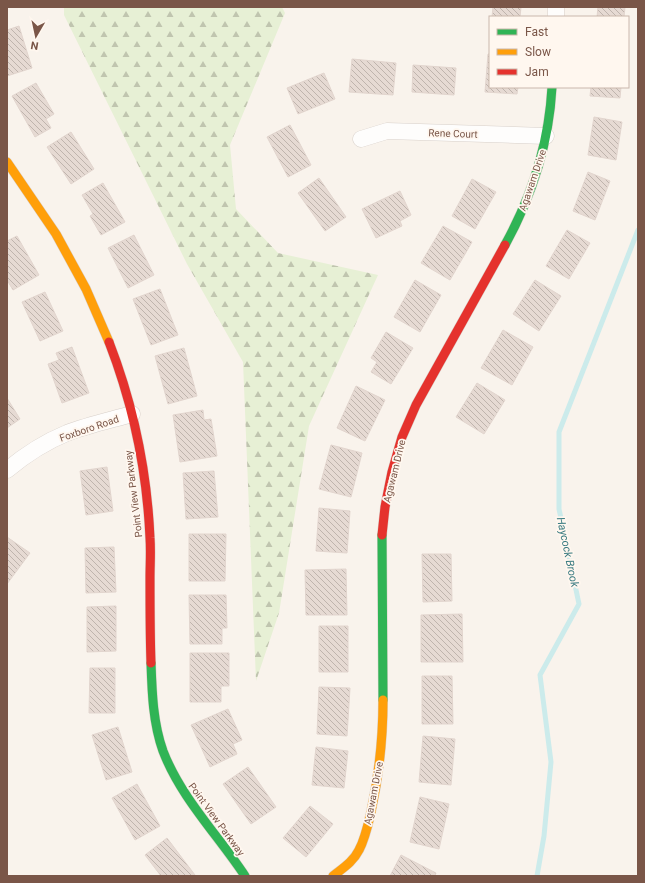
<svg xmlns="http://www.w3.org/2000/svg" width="645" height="883" font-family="Roboto,sans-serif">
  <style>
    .forest { fill: url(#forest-firs) }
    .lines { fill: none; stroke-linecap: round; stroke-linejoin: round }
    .stream { stroke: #ccebeb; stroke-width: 5 }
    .building { fill: url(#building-back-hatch); stroke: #e2d5ce }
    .street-casing { stroke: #d8d0ca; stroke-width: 17 }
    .fast-casing { stroke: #d8cec8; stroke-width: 10 }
    .slow-casing { stroke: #d8cec8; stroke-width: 10 }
    .jam-casing { stroke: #d8cec8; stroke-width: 10 }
    .street { stroke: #fefdfc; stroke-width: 16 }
    .fast { stroke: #30b455; stroke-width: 9 }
    .slow { stroke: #ff9f0a; stroke-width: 9 }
    .jam { stroke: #e5322d; stroke-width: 9 }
    .labels { text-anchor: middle; stroke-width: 3.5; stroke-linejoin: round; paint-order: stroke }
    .street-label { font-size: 10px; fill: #7a5648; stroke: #fff7ef }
    .water-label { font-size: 11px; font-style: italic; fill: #3a7b81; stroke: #fff7ef }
  </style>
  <defs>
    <pattern id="forest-firs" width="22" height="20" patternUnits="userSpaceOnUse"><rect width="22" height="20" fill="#e7f0d5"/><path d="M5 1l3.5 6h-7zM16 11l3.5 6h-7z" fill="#c0c5af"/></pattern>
    <pattern id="building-back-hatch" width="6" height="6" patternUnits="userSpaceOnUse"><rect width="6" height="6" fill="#e6dad3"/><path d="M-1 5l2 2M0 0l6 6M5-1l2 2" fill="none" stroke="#bfb4ad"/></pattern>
  </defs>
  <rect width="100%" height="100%" fill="#f9f3ec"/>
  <path class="forest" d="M 64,7 L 282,7 L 285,13 L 230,145 L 236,209 L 278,253 L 378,275 L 309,426 L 279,613 L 256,681 L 243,362 L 187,264 L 64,15 Z"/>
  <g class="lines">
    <path class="stream" d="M 537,876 L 544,836 L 551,762 L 540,675 L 579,604 L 559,509 L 559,432 L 638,230"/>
  </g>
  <path class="building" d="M 493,7 L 521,7 L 520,17 L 492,17 Z
    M 598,7 L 625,7 L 624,17 L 597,17 Z
    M 19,26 L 32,68 L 7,76 L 7,30 Z
    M 488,54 L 490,54 L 490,87 L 518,87 L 517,94 L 485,92 Z
    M 352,59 L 396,63 L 393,95 L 349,92 Z
    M 413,65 L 456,68 L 454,95 L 412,92 Z
    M 324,73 L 335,99 L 298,114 L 287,88 Z
    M 36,83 L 54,114 L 46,119 L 51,128 L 35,137 L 12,96 Z
    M 591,87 L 621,87 L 620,98 L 590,96 Z
    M 594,117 L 622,122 L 616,160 L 588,155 Z
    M 290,125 L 311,165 L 288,177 L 267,137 Z
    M 71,132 L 94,169 L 71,184 L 47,147 Z
    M 588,172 L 610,181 L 595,220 L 573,211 Z
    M 319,178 L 346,217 L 325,231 L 298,193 Z
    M 472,179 L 496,192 L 475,229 L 452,216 Z
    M 103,183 L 125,222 L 101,235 L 90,216 L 93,214 L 82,195 Z
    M 400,191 L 411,215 L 400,221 L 402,226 L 376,238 L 362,209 Z
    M 443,226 L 472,242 L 450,280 L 421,263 Z
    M 567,230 L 590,243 L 569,279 L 546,266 Z
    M 134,235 L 154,275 L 128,288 L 108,248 Z
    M 17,236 L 39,275 L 13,290 L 7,280 L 7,241 Z
    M 415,280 L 441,295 L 420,332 L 394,317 Z
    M 535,280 L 561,296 L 539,331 L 513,314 Z
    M 160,289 L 178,335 L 151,345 L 133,299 Z
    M 45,292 L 63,331 L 40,341 L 22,302 Z
    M 503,330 L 533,347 L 512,385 L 481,368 Z
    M 386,332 L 413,348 L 391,384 L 371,372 L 377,362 L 371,358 Z
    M 72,347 L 89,393 L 62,403 L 48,364 L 59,360 L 56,353 Z
    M 184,348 L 197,396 L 168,404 L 155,356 Z
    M 477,383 L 505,400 L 484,434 L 456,417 Z
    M 356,386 L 385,400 L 365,441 L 337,428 Z
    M 7,398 L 20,419 L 7,428 Z
    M 203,410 L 204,420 L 211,419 L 217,456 L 180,462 L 173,415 Z
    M 331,445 L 362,453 L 351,497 L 319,489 Z
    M 107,467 L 113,511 L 86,515 L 80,471 Z
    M 214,471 L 218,517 L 186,519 L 183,473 Z
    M 319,508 L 350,511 L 347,553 L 316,551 Z
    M 189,534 L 226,534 L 225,581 L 189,581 Z
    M 7,537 L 30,553 L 7,584 Z
    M 114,547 L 116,592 L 86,593 L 85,548 Z
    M 422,554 L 451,554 L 452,601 L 423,602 Z
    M 346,569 L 347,615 L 306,615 L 305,570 Z
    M 189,595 L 226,595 L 227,628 L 222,628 L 222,644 L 190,644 Z
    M 116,606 L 116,651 L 87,652 L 87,607 Z
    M 462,614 L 463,662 L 421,662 L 421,615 Z
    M 319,626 L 348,626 L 348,672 L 319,672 Z
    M 190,653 L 229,653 L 229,686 L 221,686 L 221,702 L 190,702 Z
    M 90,668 L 115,668 L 115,713 L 89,713 Z
    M 422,676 L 452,676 L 453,724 L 422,724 Z
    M 319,687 L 350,688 L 347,736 L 317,734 Z
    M 228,709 L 242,740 L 233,744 L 237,754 L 210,767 L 191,725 Z
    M 118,727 L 132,772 L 106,780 L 92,735 Z
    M 423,736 L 455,739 L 451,785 L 419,782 Z
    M 316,747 L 348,751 L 344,788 L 312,785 Z
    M 248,767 L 276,807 L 251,824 L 223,784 Z
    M 137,784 L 160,826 L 135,840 L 112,798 Z
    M 420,797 L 449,804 L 439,849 L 410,842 Z
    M 310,806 L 333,824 L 306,857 L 283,838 Z
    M 167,838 L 195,875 L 194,876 L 161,876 L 145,855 Z
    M 401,855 L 436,873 L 435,876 L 390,876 Z"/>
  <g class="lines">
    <defs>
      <path id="street" d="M 556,17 L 556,7
        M 361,139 L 387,131 L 546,136
        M 7,470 C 25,455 45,442 67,433 C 88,425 111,420 132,414"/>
      <path id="fast" d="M 505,245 C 532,196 549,143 552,87
        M 382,535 L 383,700
        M 151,663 C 152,693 153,723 163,751 C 181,798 218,835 245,876"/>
      <path id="slow" d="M 7,162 L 56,234 L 86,289 L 109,342
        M 333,876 C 343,868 353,862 359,850 C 365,839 368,825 371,812 C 379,775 383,738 383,700"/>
      <path id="jam" d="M 109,342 C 133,404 147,471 150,538 C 151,551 150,565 150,578 C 150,606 150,635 151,663
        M 382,535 L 385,507 L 392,472 L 402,437 L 416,405 L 505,245"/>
    </defs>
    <use href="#street" class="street-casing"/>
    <use href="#fast" class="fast-casing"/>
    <use href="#slow" class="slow-casing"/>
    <use href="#jam" class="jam-casing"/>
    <use href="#street" class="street"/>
    <use href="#fast" class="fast"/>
    <use href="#slow" class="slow"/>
    <use href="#jam" class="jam"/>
  </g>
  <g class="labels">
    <g class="street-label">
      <text transform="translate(453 133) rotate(2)" y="4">Rene Court</text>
      <text transform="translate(532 180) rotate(-71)" y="4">Agawam Drive</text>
      <text transform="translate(89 428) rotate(-19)" y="4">Foxboro Road</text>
      <text transform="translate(394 471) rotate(-76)" y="4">Agawam Drive</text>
      <text transform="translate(133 494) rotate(-97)" y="4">Point View Parkway</text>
      <text transform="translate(373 793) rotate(-79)" y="4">Agawam Drive</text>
      <text transform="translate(217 819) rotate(54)" y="4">Point View Parkway</text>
    </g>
    <g class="water-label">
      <text transform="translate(568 552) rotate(78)" y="4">Haycock Brook</text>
    </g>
  </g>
  <rect width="645" height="883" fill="none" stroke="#7a5648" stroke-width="16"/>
  <rect x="489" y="16" width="140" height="72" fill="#fff7ef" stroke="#cab7ac"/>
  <rect x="497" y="29" width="20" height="6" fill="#30b455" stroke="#cab7ac"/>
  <text x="525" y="36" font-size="12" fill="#7a5648">Fast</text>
  <rect x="497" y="49" width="20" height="6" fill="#ff9f0a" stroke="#cab7ac"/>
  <text x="525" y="56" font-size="12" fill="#7a5648">Slow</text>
  <rect x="497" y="69" width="20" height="6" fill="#e5322d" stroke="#cab7ac"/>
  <text x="525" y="76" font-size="12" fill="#7a5648">Jam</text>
  <g transform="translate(36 36) rotate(189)" stroke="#fff7ef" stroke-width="3" paint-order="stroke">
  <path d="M0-3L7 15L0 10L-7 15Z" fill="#7a5648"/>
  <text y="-6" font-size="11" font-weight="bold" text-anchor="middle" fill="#7a5648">N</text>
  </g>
</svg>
